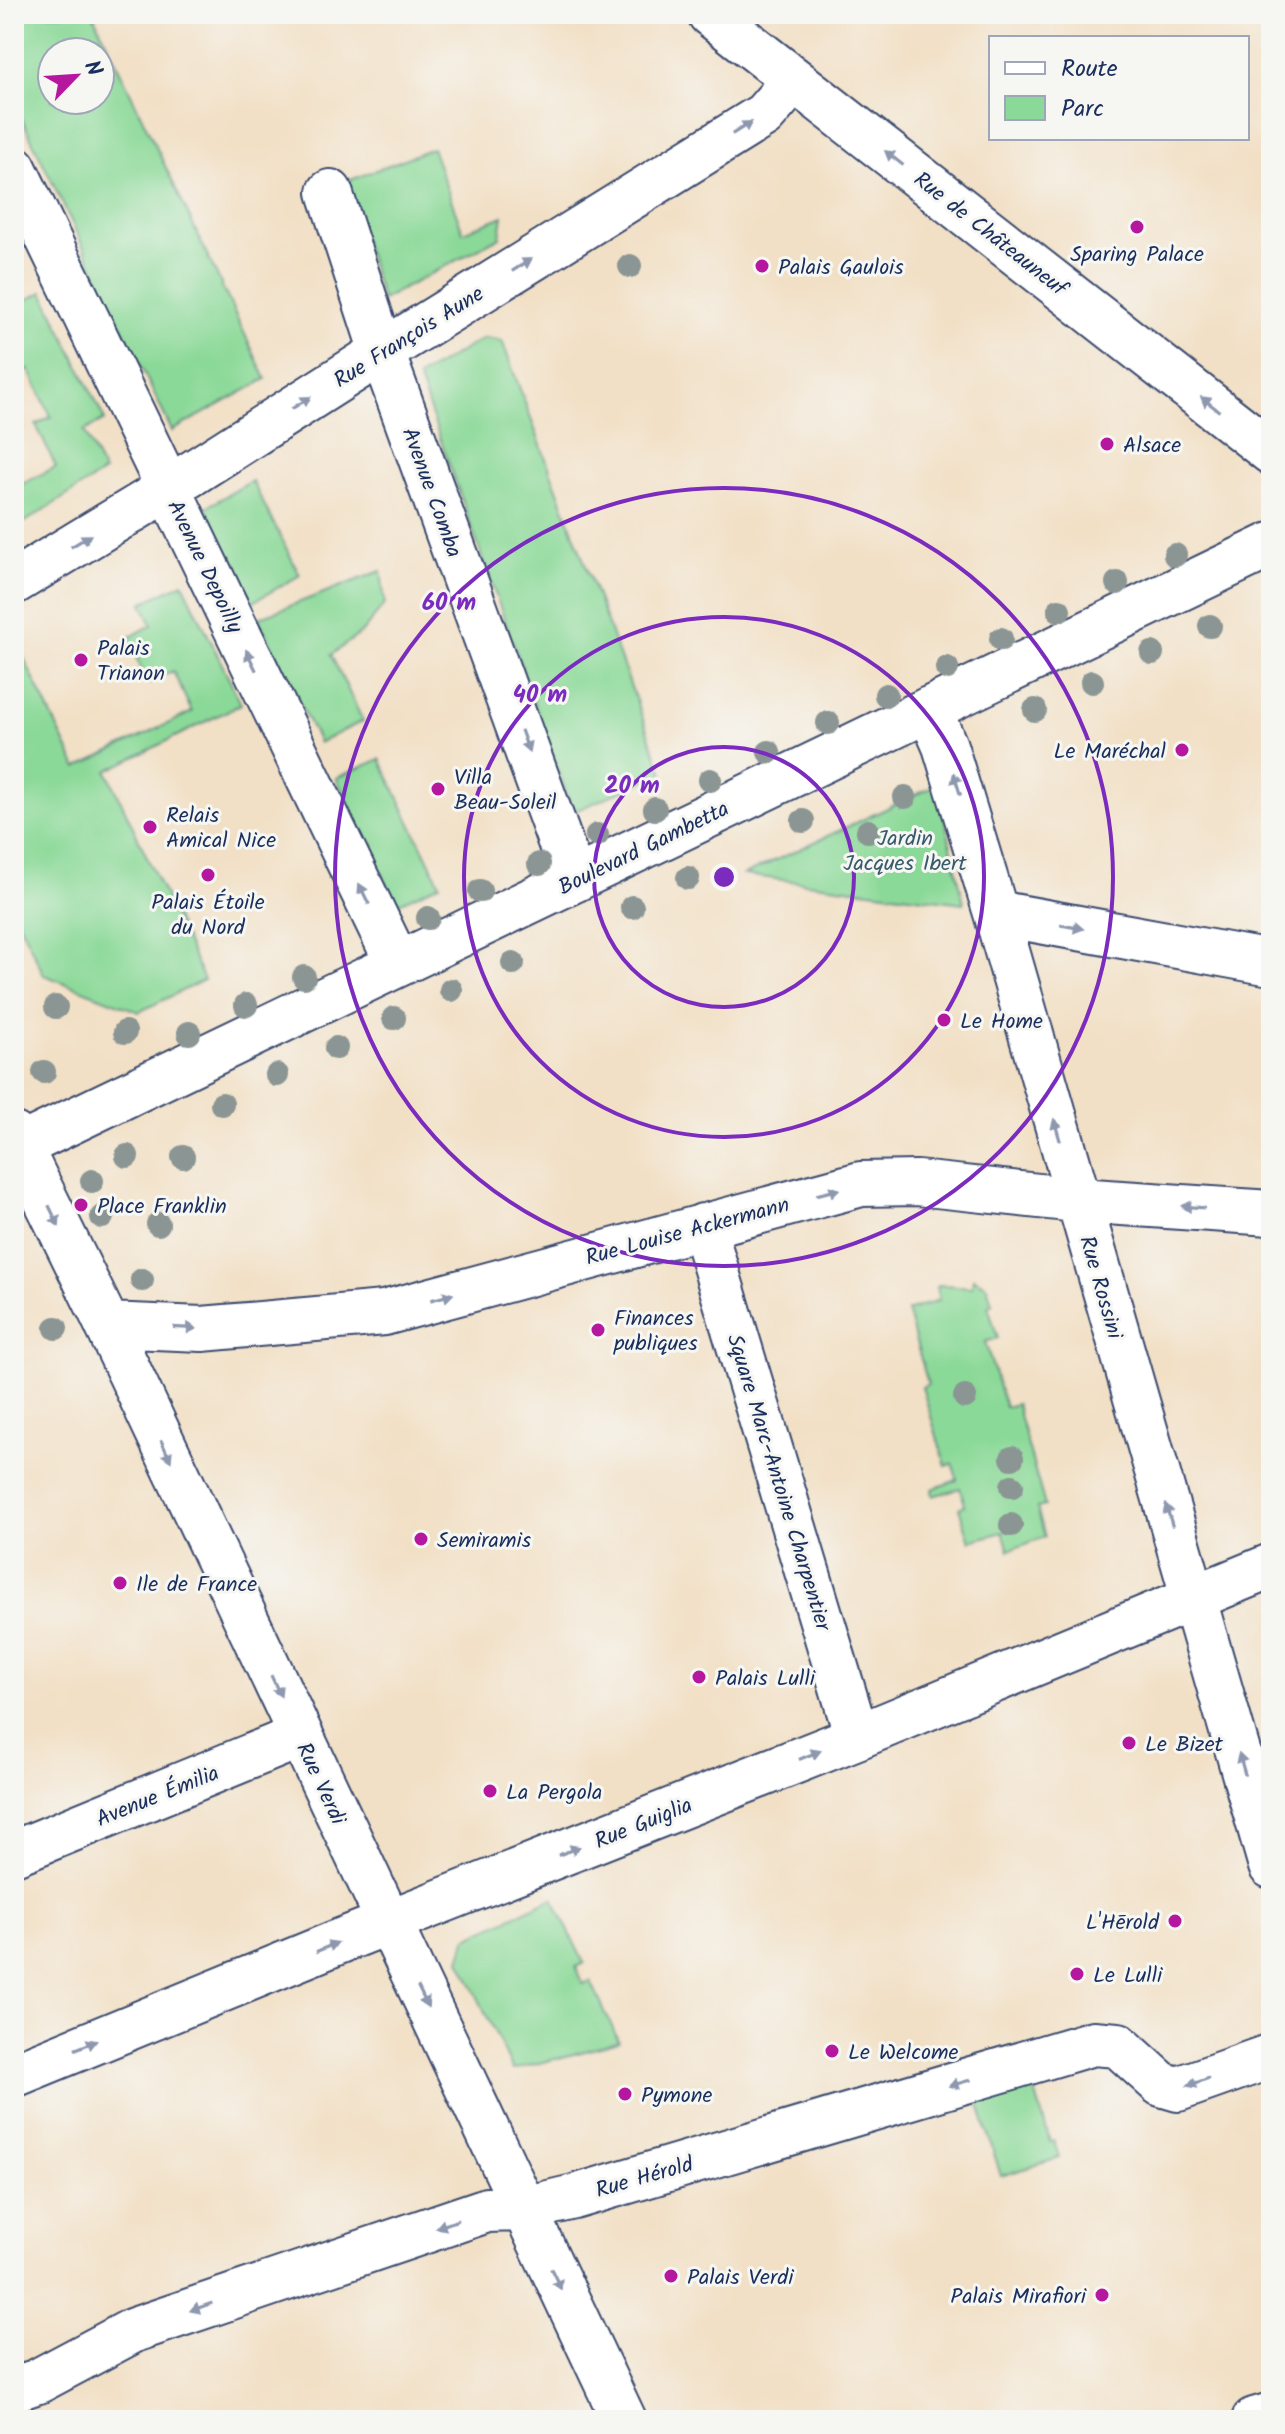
<svg xmlns="http://www.w3.org/2000/svg" width="1285" height="2434" font-family="Kalam,sans-serif">
  <style>
    .green { fill: #8bd998; stroke: #53847b; stroke-width: 2; fill-rule: evenodd }
    .lines { fill: none; stroke-linecap: round; stroke-linejoin: round }
    .minor-casing { stroke: #3b4a6e; stroke-width: 48 }
    .minor { stroke: #fff; stroke-width: 44 }
    .tree { fill: #8b9694 }
    .oneway { fill: #8d97ae }
    .ring { fill: none; stroke: #7b2cbf; stroke-width: 4 }
    .poi-dot { fill: #b5179e; stroke: #f6f6f2; stroke-width: 3 }
    .labels { text-anchor: middle; stroke-width: 6; stroke-linejoin: round; paint-order: stroke }
    .street-label { font-size: 22px; fill: #1b2f5e; stroke: #f6f6f2 }
    .poi-label { font-size: 22px; fill: #1b2f5e; stroke: #f6f6f2; text-anchor: start }
    .park-label { font-size: 22px; fill: #375a6c; stroke: #f6f6f2 }
    .centre { fill: #7b2cbf; stroke: #f6f6f2; stroke-width: 4 }
    .ring-label { font-size: 24px; text-anchor: middle; font-weight: bold; fill: #7b2cbf; stroke: #f6f6f2; stroke-width: 6; stroke-linejoin: round; paint-order: stroke }
  </style>
  <rect width="100%" height="100%" fill="#f6f6f2"/>
  <filter id="ink" filterUnits="userSpaceOnUse"><feTurbulence type="fractalNoise" baseFrequency=".0125" numOctaves="2"/><feDisplacementMap in="SourceGraphic" scale="16" xChannelSelector="R" yChannelSelector="G"/><feConvolveMatrix kernelMatrix="1 2 1 2 8 2 1 2 1" color-interpolation-filters="sRGB"/></filter>
  <filter id="wash" filterUnits="userSpaceOnUse"><feTurbulence type="fractalNoise" baseFrequency=".006" numOctaves="4" result="noise"/><feDisplacementMap in="SourceGraphic" scale="32" xChannelSelector="R" yChannelSelector="G"/><feGaussianBlur stdDeviation="1.8" result="paint"/><feColorMatrix in="noise" values="0 0 0 0 0 0 0 0 0 0 0 0 0 0 0 0 0 1.4 0 .05"/><feComposite in="paint" operator="in"/></filter>
  <g filter="url(#wash)">
    <rect width="100%" height="100%" fill="#f2e0c6"/>
    <path class="green" d="M 14,14 L 93,14 L 266,379 L 172,431 L 20,115 L 21,37 ZM 52,52 L 100,52 L 100,100 L 52,100 Z
      M 432,148 L 463,232 L 503,216 L 500,237 L 382,300 L 345,182 Z
      M 43,292 L 105,420 L 84,431 L 104,472 L 14,529 L 14,488 L 56,467 L 36,425 L 51,417 L 29,369 L 14,376 L 14,306 Z
      M 484,338 L 502,341 L 663,773 L 573,812 L 418,377 Z
      M 252,481 L 300,575 L 251,603 L 205,508 Z
      M 381,571 L 385,604 L 361,633 L 331,655 L 363,721 L 319,743 L 258,618 Z
      M 183,583 L 241,704 L 107,771 L 204,980 L 139,1012 L 44,975 L 14,912 L 14,638 L 77,768 L 192,712 L 173,671 L 147,683 L 128,638 L 152,625 L 142,603 Z
      M 380,759 L 440,884 L 397,904 L 336,778 Z
      M 937,785 L 964,903 L 744,875 Z
      M 973,1278 L 987,1286 L 992,1304 L 988,1306 L 998,1338 L 985,1342 L 1005,1407 L 1016,1404 L 1045,1506 L 1037,1508 L 1045,1537 L 1009,1550 L 1003,1532 L 970,1541 L 959,1508 L 965,1505 L 960,1488 L 933,1496 L 932,1489 L 957,1480 L 953,1464 L 946,1466 L 922,1387 L 928,1384 L 907,1311 L 939,1300 L 936,1287 L 942,1285 L 972,1287 Z
      M 553,1898 L 584,1963 L 576,1967 L 583,1984 L 591,1981 L 619,2042 L 513,2070 L 460,1960 L 467,1938 Z
      M 1032,2081 L 1050,2142 L 1054,2141 L 1059,2158 L 1001,2176 L 976,2095 Z"/>
  </g>
  <g filter="url(#ink)">
    <g class="lines">
      <defs>
        <path id="minor" d="M 710,14 L 1271,452
          M 14,168 L 398,964
          M 330,192 L 382,352 L 574,880
          M 14,582 L 169,488 L 382,352 L 764,115 L 794,80
          M 929,709 L 945,746 L 996,913 L 1271,1866
          M 996,913 L 1271,963
          M 14,1135 L 102,1314 L 624,2420
          M 14,1149 L 1271,545
          M 703,1226 L 857,1737
          M 107,1325 L 202,1329 L 384,1313 L 861,1184 L 917,1183 L 1077,1200 L 1271,1213
          M 14,1853 L 300,1736
          M 14,2075 L 343,1940 L 857,1737 L 1271,1566
          M 14,2389 L 38,2381 L 134,2330 L 487,2210 L 523,2209 L 574,2197 L 1093,2043 L 1118,2045 L 1161,2084 L 1178,2089 L 1271,2056
          M 1254,2420 L 1271,2415"/>
      </defs>
      <use href="#minor" class="minor-casing"/>
      <use href="#minor" class="minor"/>
    </g>
    <g class="tree">
      <circle cx="630" cy="266" r="12"/>
      <circle cx="1175" cy="555" r="12"/>
      <circle cx="1117" cy="583" r="12"/>
      <circle cx="1059" cy="610" r="12"/>
      <circle cx="1210" cy="626" r="12"/>
      <circle cx="1001" cy="639" r="12"/>
      <circle cx="1152" cy="653" r="12"/>
      <circle cx="947" cy="668" r="12"/>
      <circle cx="1092" cy="682" r="12"/>
      <circle cx="886" cy="695" r="12"/>
      <circle cx="1035" cy="710" r="12"/>
      <circle cx="828" cy="723" r="12"/>
      <circle cx="769" cy="752" r="12"/>
      <circle cx="710" cy="780" r="12"/>
      <circle cx="905" cy="797" r="12"/>
      <circle cx="655" cy="809" r="12"/>
      <circle cx="803" cy="821" r="12"/>
      <circle cx="868" cy="831" r="12"/>
      <circle cx="597" cy="835" r="12"/>
      <circle cx="539" cy="864" r="12"/>
      <circle cx="688" cy="878" r="12"/>
      <circle cx="480" cy="891" r="12"/>
      <circle cx="632" cy="907" r="12"/>
      <circle cx="428" cy="918" r="12"/>
      <circle cx="513" cy="963" r="12"/>
      <circle cx="304" cy="977" r="12"/>
      <circle cx="451" cy="990" r="12"/>
      <circle cx="246" cy="1005" r="12"/>
      <circle cx="56" cy="1007" r="12"/>
      <circle cx="394" cy="1018" r="12"/>
      <circle cx="125" cy="1032" r="12"/>
      <circle cx="189" cy="1033" r="12"/>
      <circle cx="336" cy="1048" r="12"/>
      <circle cx="44" cy="1072" r="12"/>
      <circle cx="277" cy="1075" r="12"/>
      <circle cx="222" cy="1104" r="12"/>
      <circle cx="127" cy="1156" r="12"/>
      <circle cx="183" cy="1157" r="12"/>
      <circle cx="92" cy="1181" r="12"/>
      <circle cx="102" cy="1217" r="12"/>
      <circle cx="158" cy="1224" r="12"/>
      <circle cx="142" cy="1280" r="12"/>
      <circle cx="56" cy="1328" r="12"/>
      <circle cx="965" cy="1397" r="12"/>
      <circle cx="1012" cy="1458" r="12"/>
      <circle cx="1012" cy="1486" r="12"/>
      <circle cx="1011" cy="1525" r="12"/>
    </g>
    <defs><path id="oneway-solid" d="M-6-.8H1V-3.2L6.5 0L1 3.2V.8H-6Z" transform="scale(2)"/></defs>
    <g class="oneway">
      <use href="#oneway-solid" transform="translate(742 128) rotate(-32)"/>
      <use href="#oneway-solid" transform="translate(894 158) rotate(-142)"/>
      <use href="#oneway-solid" transform="translate(522 265) rotate(-32)"/>
      <use href="#oneway-solid" transform="translate(301 403) rotate(-32)"/>
      <use href="#oneway-solid" transform="translate(1210 404) rotate(-142)"/>
      <use href="#oneway-solid" transform="translate(81 541) rotate(-31)"/>
      <use href="#oneway-solid" transform="translate(251 660) rotate(-116)"/>
      <use href="#oneway-solid" transform="translate(525 741) rotate(70)"/>
      <use href="#oneway-solid" transform="translate(957 784) rotate(-107)"/>
      <use href="#oneway-solid" transform="translate(364 894) rotate(-116)"/>
      <use href="#oneway-solid" transform="translate(1072 927) rotate(10)"/>
      <use href="#oneway-solid" transform="translate(1057 1130) rotate(-106)"/>
      <use href="#oneway-solid" transform="translate(828 1192) rotate(-14)"/>
      <use href="#oneway-solid" transform="translate(1193 1207) rotate(-176)"/>
      <use href="#oneway-solid" transform="translate(54 1216) rotate(64)"/>
      <use href="#oneway-solid" transform="translate(442 1297) rotate(-15)"/>
      <use href="#oneway-solid" transform="translate(185 1328) rotate(3)"/>
      <use href="#oneway-solid" transform="translate(166 1451) rotate(65)"/>
      <use href="#oneway-solid" transform="translate(1169 1515) rotate(-107)"/>
      <use href="#oneway-solid" transform="translate(276 1686) rotate(65)"/>
      <use href="#oneway-solid" transform="translate(810 1755) rotate(-22)"/>
      <use href="#oneway-solid" transform="translate(1242 1764) rotate(-106)"/>
      <use href="#oneway-solid" transform="translate(569 1851) rotate(-22)"/>
      <use href="#oneway-solid" transform="translate(327 1947) rotate(-23)"/>
      <use href="#oneway-solid" transform="translate(423 1997) rotate(64)"/>
      <use href="#oneway-solid" transform="translate(86 2045) rotate(-22)"/>
      <use href="#oneway-solid" transform="translate(1198 2082) rotate(160)"/>
      <use href="#oneway-solid" transform="translate(960 2083) rotate(164)"/>
      <use href="#oneway-solid" transform="translate(447 2224) rotate(161)"/>
      <use href="#oneway-solid" transform="translate(556 2279) rotate(64)"/>
      <use href="#oneway-solid" transform="translate(201 2307) rotate(161)"/>
    </g>
  </g>
  <g class="ring">
    <circle cx="724" cy="877" r="130"/>
    <circle cx="724" cy="877" r="260"/>
    <circle cx="724" cy="877" r="389"/>
  </g>
  <g class="poi-dot">
    <circle cx="1137" cy="227" r="8"/>
    <circle cx="762" cy="266" r="8"/>
    <circle cx="1107" cy="444" r="8"/>
    <circle cx="81" cy="660" r="8"/>
    <circle cx="1182" cy="750" r="8"/>
    <circle cx="438" cy="789" r="8"/>
    <circle cx="150" cy="827" r="8"/>
    <circle cx="208" cy="875" r="8"/>
    <circle cx="944" cy="1020" r="8"/>
    <circle cx="81" cy="1205" r="8"/>
    <circle cx="598" cy="1330" r="8"/>
    <circle cx="421" cy="1539" r="8"/>
    <circle cx="120" cy="1583" r="8"/>
    <circle cx="699" cy="1677" r="8"/>
    <circle cx="1129" cy="1743" r="8"/>
    <circle cx="490" cy="1791" r="8"/>
    <circle cx="1175" cy="1921" r="8"/>
    <circle cx="1077" cy="1974" r="8"/>
    <circle cx="832" cy="2051" r="8"/>
    <circle cx="625" cy="2094" r="8"/>
    <circle cx="671" cy="2276" r="8"/>
    <circle cx="1102" cy="2295" r="8"/>
  </g>
  <g class="labels">
    <g class="street-label">
      <text transform="translate(991 233) rotate(38)" y="8">Rue de Châteauneuf</text>
      <text transform="translate(408 336) rotate(-32)" y="8">Rue François Aune</text>
      <text transform="translate(433 492) rotate(70)" y="8">Avenue Comba</text>
      <text transform="translate(206 566) rotate(64)" y="8">Avenue Depoilly</text>
      <text transform="translate(643 847) rotate(-26)" y="8">Boulevard Gambetta</text>
      <text transform="translate(687 1230) rotate(-15)" y="8">Rue Louise Ackermann</text>
      <text transform="translate(1102 1287) rotate(74)" y="8">Rue Rossini</text>
      <text transform="translate(780 1482) rotate(73)" y="8">Square Marc-Antoine Charpentier</text>
      <text transform="translate(322 1783) rotate(65)" y="8">Rue Verdi</text>
      <text transform="translate(157 1795) rotate(-22)" y="8">Avenue Émilia</text>
      <text transform="translate(643 1822) rotate(-22)" y="8">Rue Guiglia</text>
      <text transform="translate(644 2176) rotate(-16)" y="8">Rue Hérold</text>
    </g>
    <g class="poi-label">
      <text x="1137" y="261" text-anchor="middle">Sparing Palace</text>
      <text x="778" y="274">Palais Gaulois</text>
      <text x="1123" y="452">Alsace</text>
      <text x="97" y="655">Palais<tspan x="97" dy="25">Trianon</tspan></text>
      <text x="1166" y="758" text-anchor="end">Le Maréchal</text>
      <text x="454" y="784">Villa<tspan x="454" dy="25">Beau-Soleil</tspan></text>
      <text x="166" y="822">Relais<tspan x="166" dy="25">Amical Nice</tspan></text>
      <text x="208" y="909" text-anchor="middle">Palais Étoile<tspan x="208" dy="25">du Nord</tspan></text>
      <text x="960" y="1028">Le Home</text>
      <text x="97" y="1213">Place Franklin</text>
      <text x="614" y="1325">Finances<tspan x="614" dy="25">publiques</tspan></text>
      <text x="437" y="1547">Semiramis</text>
      <text x="136" y="1591">Ile de France</text>
      <text x="715" y="1685">Palais Lulli</text>
      <text x="1145" y="1751">Le Bizet</text>
      <text x="506" y="1799">La Pergola</text>
      <text x="1159" y="1929" text-anchor="end">L'Hērold</text>
      <text x="1093" y="1982">Le Lulli</text>
      <text x="848" y="2059">Le Welcome</text>
      <text x="641" y="2102">Pymone</text>
      <text x="687" y="2284">Palais Verdi</text>
      <text x="1086" y="2303" text-anchor="end">Palais Mirafiori</text>
    </g>
    <g class="park-label">
      <text x="905" y="845">Jardin<tspan x="905" dy="25">Jacques Ibert</tspan></text>
    </g>
  </g>
  <circle cx="724" cy="877" r="12" class="centre"/>
  <g class="ring-label">
    <text x="449" y="610">60 m</text>
    <text x="540" y="702">40 m</text>
    <text x="632" y="793">20 m</text>
  </g>
  <rect width="1285" height="2434" fill="none" stroke="#f6f6f2" stroke-width="48"/>
  <rect x="989" y="36" width="260" height="104" fill="#f6f6f2" stroke="#9ea6b7" stroke-width="2"/>
  <rect x="1005" y="62" width="40" height="12" fill="#ffffff" stroke="#9ea6b7" stroke-width="2"/>
  <text x="1061" y="76" font-size="24" fill="#1b2f5e">Route</text>
  <rect x="1005" y="96" width="40" height="24" fill="#8bd998" stroke="#9ea6b7" stroke-width="2"/>
  <text x="1061" y="116" font-size="24" fill="#1b2f5e">Parc</text>
  <g transform="translate(76 76) rotate(65)"><circle r="38" fill="#f6f6f2" stroke="#9ea6b7" stroke-width="2"/>
  <path d="M0-6L14 30L0 20L-14 30Z" fill="#b5179e"/>
  <text y="-12" font-size="22" font-weight="bold" text-anchor="middle" fill="#1b2f5e">N</text>
  </g>
</svg>
